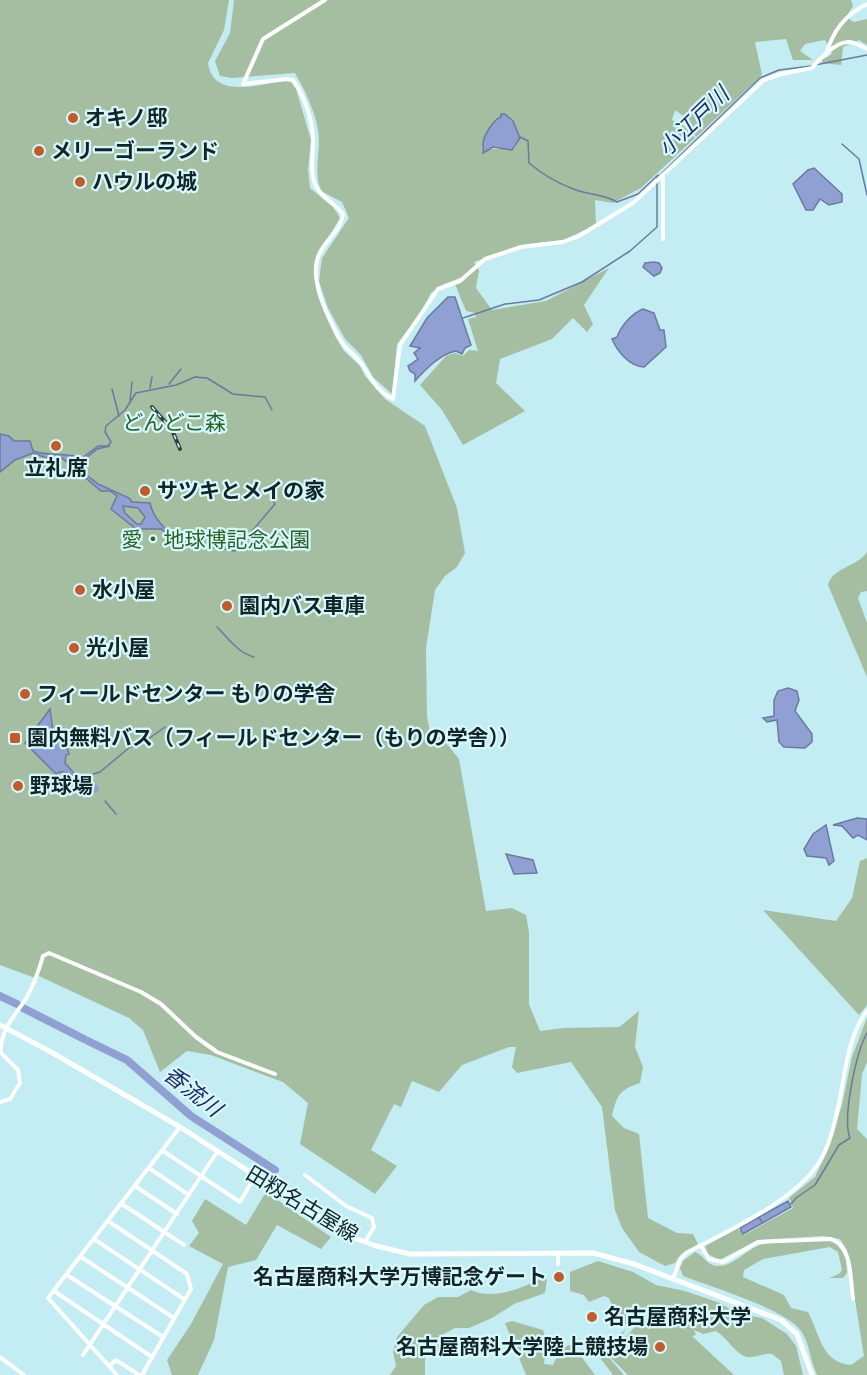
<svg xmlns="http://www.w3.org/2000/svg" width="867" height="1375" font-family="'Fira Sans','Noto Sans JP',sans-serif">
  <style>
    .green { fill: #a5bda1; fill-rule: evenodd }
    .water { fill: #91a0d2; stroke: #6b7a9e; stroke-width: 1.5; fill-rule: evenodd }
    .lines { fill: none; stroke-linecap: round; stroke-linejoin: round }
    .stream { stroke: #6b7a9e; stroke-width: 1.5 }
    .river { stroke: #91a0d2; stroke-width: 8 }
    .minor { stroke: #fff; stroke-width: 4 }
    .secondary { stroke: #fff; stroke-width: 5 }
    .rail-casing { stroke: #2d4144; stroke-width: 4 }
    .rail { stroke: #d7f9fd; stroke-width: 1.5; stroke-dasharray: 4.5; stroke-linecap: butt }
    .poi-dot { fill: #c15b2b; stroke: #d7f9fd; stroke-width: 2 }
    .labels { text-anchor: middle; stroke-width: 4.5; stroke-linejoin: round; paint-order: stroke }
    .poi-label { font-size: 21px; font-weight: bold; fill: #132326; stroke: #d7f9fd; text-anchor: start }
    .park-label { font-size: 21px; fill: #2c6026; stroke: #d7f9fd }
    .street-label { font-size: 21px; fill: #132326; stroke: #d7f9fd }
    .water-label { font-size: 22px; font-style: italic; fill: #202a67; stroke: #d7f9fd }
  </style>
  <rect width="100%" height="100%" fill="#c3edf3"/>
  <path class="green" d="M 0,0 L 229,0 L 224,30 L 208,63 C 213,100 260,84 285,81 L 291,82 L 296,89 L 311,140 L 308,169 L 310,188 L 333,207 L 340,218 L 315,259 L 314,271 L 318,296 L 335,336 L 344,351 L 360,366 L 365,376 L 385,399 L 425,426 L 457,508 L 465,553 L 457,567 L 445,576 L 435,590 L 426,648 L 427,717 L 430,731 L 443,739 L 459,759 L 486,911 L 512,908 L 526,915 L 529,932 L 529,1004 L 540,1031 L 564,1028 L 619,1027 L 639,1011 L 635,1047 L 643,1067 L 640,1083 C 619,1090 617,1095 612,1116 L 624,1128 L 639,1134 L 648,1218 L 677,1233 L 693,1234 L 698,1244 L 680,1255 L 675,1263 L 665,1266 L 639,1252 L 622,1228 L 615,1210 L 602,1107 L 571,1062 L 517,1073 L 512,1067 L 516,1047 L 509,1047 L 462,1065 L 439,1092 L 412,1081 L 401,1107 L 394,1104 L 371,1150 L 397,1166 L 375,1194 L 300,1144 L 308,1103 L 283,1082 L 211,1055 L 187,1051 L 160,1072 L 143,1030 L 129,1018 L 41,977 L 36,975 L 35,978 L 0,965 Z
    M 234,0 L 851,0 L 853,6 L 846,17 L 854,22 L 867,19 L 867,45 L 859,40 L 843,47 L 841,65 L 822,63 L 822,60 L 832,54 L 825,40 L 805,44 L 800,51 L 813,60 L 793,60 L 786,39 L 755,42 L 762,75 L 696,137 L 682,115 L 675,110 L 672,120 L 684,126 L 695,138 L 641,188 L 613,203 L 595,200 L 596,225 L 563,240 L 528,244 L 474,262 L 479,270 L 476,288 L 492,310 L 546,301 L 609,268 L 584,305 L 593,324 L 587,332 L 573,318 L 552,339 L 500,359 L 496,383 L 525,411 L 463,445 L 442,410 L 420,385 L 446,356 L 455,353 L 463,356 L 469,350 L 478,351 L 468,319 L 476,317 L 475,313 L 466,311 L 455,284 L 462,277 L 442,285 L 431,293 L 421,312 L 397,344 L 392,394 L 373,377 L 361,355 L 345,339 L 328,308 L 319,281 L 322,258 L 349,218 L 342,202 L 321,191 C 314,173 319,158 319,139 C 318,117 306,92 295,73 L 232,78 L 220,76 L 215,61 L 230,33 ZM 501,114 L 505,114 L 514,124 L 520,138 L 514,149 L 484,149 L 486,137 L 496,119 L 501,118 Z
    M 867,552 L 867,591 L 861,592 L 858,598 L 867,623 L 867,677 L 828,585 C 833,567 857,567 867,552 Z
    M 867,858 L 867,1005 L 859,1015 L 763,910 L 836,921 L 852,898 L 860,861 Z
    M 867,1018 L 867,1062 L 862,1074 L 857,1129 L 867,1139 L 867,1375 L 817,1375 C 810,1361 810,1344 801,1331 C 786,1309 711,1287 683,1276 L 680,1268 L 683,1261 L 695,1252 C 704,1255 707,1266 718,1266 C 736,1266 747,1247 764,1244 C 784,1239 808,1241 829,1240 C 846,1246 846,1256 847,1273 L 843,1278 L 829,1278 L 839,1274 L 842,1270 L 838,1252 L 830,1247 L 763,1259 L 744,1270 L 743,1277 L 784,1295 L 791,1308 L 808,1312 C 820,1335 822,1363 851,1365 L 864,1356 L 847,1250 L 840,1239 L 823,1236 L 758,1240 L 719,1260 L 708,1254 L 705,1246 L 738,1228 L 744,1235 L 793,1208 L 789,1198 L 815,1177 L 828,1149 L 842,1105 L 852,1057 Z
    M 266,1192 L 331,1237 L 321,1249 L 277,1225 L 256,1260 L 228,1267 L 214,1340 L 198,1375 L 172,1375 L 167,1360 L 191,1324 L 223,1264 L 189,1246 L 199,1233 L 192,1221 L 205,1199 L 246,1225 Z
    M 598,1261 L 633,1272 L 656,1285 L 685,1291 L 720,1303 L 738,1314 L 762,1318 L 787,1334 L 796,1346 L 803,1375 L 784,1375 L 781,1361 L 772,1354 C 763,1353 754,1358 747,1357 C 738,1356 726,1337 716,1331 L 703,1334 L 694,1330 L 696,1335 L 692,1336 L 734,1375 L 628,1375 L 608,1355 L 636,1326 L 660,1307 L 689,1333 L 662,1305 C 644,1307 640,1332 619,1322 L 620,1316 L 615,1314 L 609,1298 L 604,1296 L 589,1302 L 584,1295 L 570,1291 L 570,1272 Z
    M 541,1278 L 547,1279 L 545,1293 L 514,1304 L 492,1318 L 469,1328 L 455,1328 L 440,1336 L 439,1346 L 443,1353 L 425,1353 L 425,1375 L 390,1375 L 396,1366 L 393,1352 L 397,1337 L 424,1305 L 438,1297 L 458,1297 L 471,1290 C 490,1300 523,1289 541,1278 Z
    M 512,1321 L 543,1330 L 547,1341 L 544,1364 L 553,1365 L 560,1349 L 572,1344 L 595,1375 L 526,1375 L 505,1323 Z
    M 626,1329 L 618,1343 L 605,1353 L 624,1375 L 613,1375 L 592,1347 L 613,1341 Z"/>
  <path class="water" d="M 501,114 L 505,114 L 513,121 L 520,138 L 512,150 L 493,147 L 483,153 C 484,150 483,147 483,144 C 483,136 494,119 501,117 Z
    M 814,168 L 842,194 L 842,202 L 829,205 L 820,199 L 813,210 L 806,210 L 793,184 L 808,170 Z
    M 654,262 L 659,263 L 662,268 L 660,273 L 654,276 L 643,267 L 645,263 Z
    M 448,297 L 455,297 L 471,345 L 465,348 L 462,354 L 456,351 C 440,354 425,370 415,381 L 415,374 L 410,371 L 408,366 L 418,359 L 414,353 L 420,348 L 410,346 L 427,318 Z
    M 643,309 L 654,313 L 660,330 L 664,330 L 666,347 L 644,367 C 630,367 617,351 612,339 L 617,337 C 621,326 631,314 643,309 Z
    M 0,434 L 9,436 L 14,441 L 30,441 L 33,451 C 49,457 70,452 82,458 L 98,446 L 110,446 L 97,449 L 79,464 L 79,469 L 98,484 L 129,498 L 132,502 L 150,503 C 153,517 167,535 181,537 L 181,541 L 178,543 L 161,529 L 136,529 L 111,509 L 117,496 L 110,491 L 101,491 L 62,458 L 44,457 L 33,453 L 15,460 L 0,472 ZM 123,506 L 138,508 L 145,517 L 141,524 L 137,524 L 125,513 Z
    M 788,688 L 797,691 L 799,700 L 795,711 L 812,734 L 812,742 L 805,748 L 784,747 L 779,742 L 777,720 L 767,722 L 763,718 L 774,716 L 774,700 L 778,691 Z
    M 50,709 L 53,732 L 65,741 L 69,754 L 66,755 L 65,763 L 79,779 C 73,775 62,769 56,774 L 25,743 Z
    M 857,818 L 867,819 L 867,840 L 858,835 L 853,838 L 842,826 L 833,825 Z
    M 826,825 L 834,861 L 829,865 L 826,858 L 807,856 L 804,849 L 813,834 Z
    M 506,854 L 533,860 L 537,873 L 514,874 Z
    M 788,1201 L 791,1207 L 743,1234 L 740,1228 L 759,1217 L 762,1222 L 759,1217 Z"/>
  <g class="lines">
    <path class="stream" d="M 815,65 L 867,55
      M 520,137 L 528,141 L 529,163 C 542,174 559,184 576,190 C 590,195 603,194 617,202 L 638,194 L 658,175
      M 842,144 L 859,159 L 867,195
      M 657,178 L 760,78 L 779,70 L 811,66
      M 463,318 L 505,304 L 539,300 L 582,282 L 630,251 L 657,227 L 657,182
      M 169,384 L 181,369
      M 150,388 L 152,377
      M 112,389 L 119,416
      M 130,401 L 132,382
      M 108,446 L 111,442 L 105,432 L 106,426 L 125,410 L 136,393 L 176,385 L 195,377 L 207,378 L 233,394 L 265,397 L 272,410
      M 180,541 L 235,551 L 275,504 L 271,497
      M 217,627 C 228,638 238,653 254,657
      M 80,778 L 100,772 L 130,747 L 147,740 L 165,727
      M 105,801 L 116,814
      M 791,1204 L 796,1198 L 815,1185 L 839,1145 L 850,1138 C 842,1118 856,1053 867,1033"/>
    <path class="river" d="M 85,782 L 95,789
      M 0,996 L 17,1004
      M 23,1008 L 84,1039
      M 88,1041 L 127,1060 L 191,1116 L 275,1170"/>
    <path class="minor" d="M 325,0 L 263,39 L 243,84 L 287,79 L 293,80 C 304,95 312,119 313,137 C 314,152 309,169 315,184 C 320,197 335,203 343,214 C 341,232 323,241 318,257 C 309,282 329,320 341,341 C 347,351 357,356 363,366 C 372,380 377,391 393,399 L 400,345 L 438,289 L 460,281 L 485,259 L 521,247 L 563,242 L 579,236 L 633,203 L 764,80 L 781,74 L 812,68 C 819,59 836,42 848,42 C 854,41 862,47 867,49
      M 826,55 C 832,32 846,14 867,4
      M 663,178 L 663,239
      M 0,1102 L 10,1099 L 20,1083 L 18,1070 L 1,1053 C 0,1029 15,1016 27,997 C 34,984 39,970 43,956 L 49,953 L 141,992 L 161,1004 L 196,1037 L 217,1052 L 275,1074
      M 163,1151 L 240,1202 L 255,1176
      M 149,1168 L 189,1195
      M 305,1175 L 346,1206 L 372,1218 L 374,1227 L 365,1242
      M 135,1186 L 177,1214
      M 122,1204 L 184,1245
      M 108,1221 L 187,1274 L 191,1289 L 142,1375
      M 94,1239 L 184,1299
      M 701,1246 L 709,1259 L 723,1262 L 758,1242 L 831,1239 C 853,1247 850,1279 853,1299
      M 558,1253 L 558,1264
      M 81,1257 L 174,1318
      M 67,1275 L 163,1337
      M 673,1279 L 680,1260 L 686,1253 C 725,1233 794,1201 818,1164 C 830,1147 836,1118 840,1098 C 845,1071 849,1034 867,1011
      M 54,1291 L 152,1357
      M 83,1355 L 217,1152
      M 0,1357 L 24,1375
      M 109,1366 L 116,1360 L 139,1375
      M 117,1375 L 48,1298 L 180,1127"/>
    <path class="secondary" d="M 0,1025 L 51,1052 L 180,1127 L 349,1236 L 376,1246 L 410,1254 L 593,1253 L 634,1264 L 781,1320 L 797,1334 L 812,1375"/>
    <defs>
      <path id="rail" d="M 152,407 L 172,430 L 180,449"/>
    </defs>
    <use href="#rail" class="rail-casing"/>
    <use href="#rail" class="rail"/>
  </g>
  <g class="poi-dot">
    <circle cx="73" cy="118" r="6"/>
    <circle cx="39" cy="151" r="6"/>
    <circle cx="80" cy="182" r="6"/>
    <circle cx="56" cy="446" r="6"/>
    <circle cx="145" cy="491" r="6"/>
    <circle cx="80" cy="590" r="6"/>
    <circle cx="227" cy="606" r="6"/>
    <circle cx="74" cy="648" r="6"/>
    <circle cx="25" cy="694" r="6"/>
    <rect x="9" y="732" width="12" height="12" rx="3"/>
    <circle cx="18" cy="786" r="6"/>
    <circle cx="559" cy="1277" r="6"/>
    <circle cx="592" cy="1317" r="6"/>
    <circle cx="660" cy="1347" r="6"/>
  </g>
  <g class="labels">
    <g class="poi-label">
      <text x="85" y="125">オキノ邸</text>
      <text x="51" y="158">メリーゴーランド</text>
      <text x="92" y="189">ハウルの城</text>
      <text x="56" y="475" text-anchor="middle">立礼席</text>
      <text x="157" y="498">サツキとメイの家</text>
      <text x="92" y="597">水小屋</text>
      <text x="239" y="613">園内バス車庫</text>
      <text x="86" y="655">光小屋</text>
      <text x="37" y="701">フィールドセンター もりの学舎</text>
      <text x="27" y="745">園内無料バス（フィールドセンター（もりの学舎））</text>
      <text x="30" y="793">野球場</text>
      <text x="547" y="1284" text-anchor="end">名古屋商科大学万博記念ゲート</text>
      <text x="604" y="1324">名古屋商科大学</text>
      <text x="648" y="1354" text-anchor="end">名古屋商科大学陸上競技場</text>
    </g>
    <g class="park-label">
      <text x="174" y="430">どんどこ森</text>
      <text x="216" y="547">愛・地球博記念公園</text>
    </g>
    <g class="street-label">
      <text transform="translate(302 1204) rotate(31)" y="7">田籾名古屋線</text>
    </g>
    <g class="water-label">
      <text transform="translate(693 121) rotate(-44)" y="8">小江戸川</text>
      <text transform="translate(193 1091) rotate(38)" y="8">香流川</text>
    </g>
  </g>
</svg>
